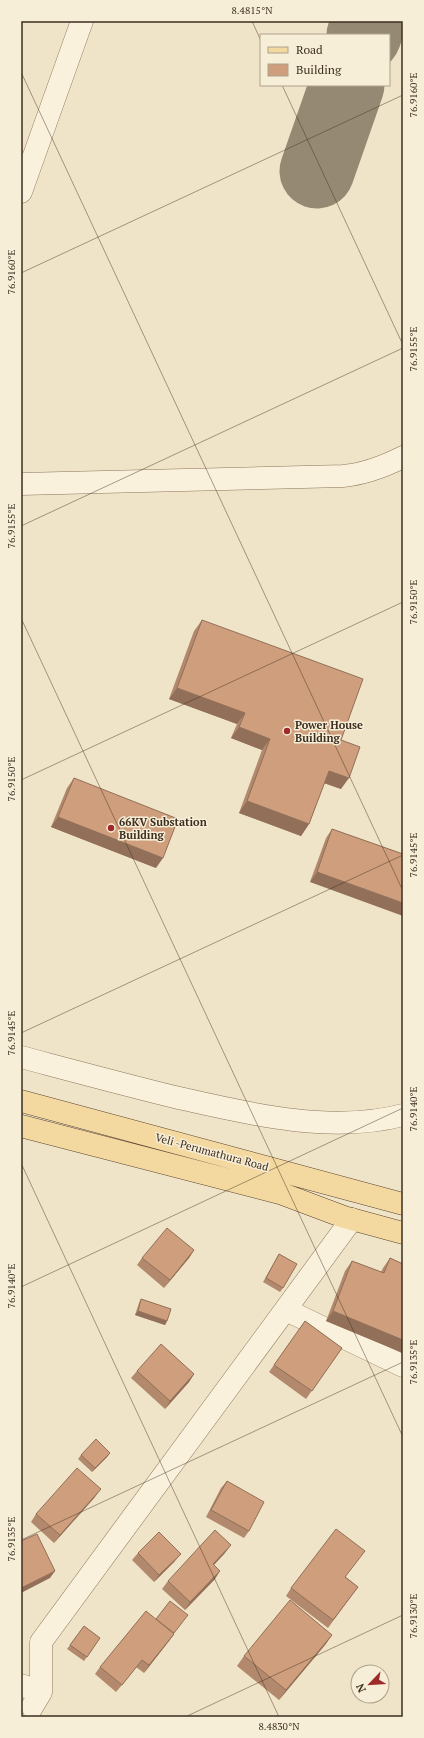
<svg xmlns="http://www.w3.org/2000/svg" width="424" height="1738" font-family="'PT Serif',serif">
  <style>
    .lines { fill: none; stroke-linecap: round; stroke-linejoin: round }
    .taxiway { stroke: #968974; stroke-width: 75 }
    .minor-casing { stroke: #8d765c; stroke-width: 23 }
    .major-casing { stroke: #5b4430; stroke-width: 23 }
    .minor { stroke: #faf1dc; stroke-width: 22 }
    .major { stroke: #f3d9a0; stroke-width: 22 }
    .wall { fill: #b2896c }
    .shaded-wall { fill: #916f58 }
    .building { fill: #cf9f7d; stroke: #916f58 }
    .ticks { fill: none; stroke: #3d2e20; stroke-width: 1; stroke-opacity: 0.45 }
    .poi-dot { fill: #9e2a2b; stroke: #f7eed8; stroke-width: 1.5 }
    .labels { text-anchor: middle; stroke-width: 3; stroke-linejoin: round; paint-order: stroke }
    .poi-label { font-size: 11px; font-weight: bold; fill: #3d2e20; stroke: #f7eed8; text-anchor: start }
    .street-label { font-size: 11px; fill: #3d2e20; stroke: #f7eed8 }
    .neatline { fill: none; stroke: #3d2e20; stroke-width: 1.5 }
    .ticks-label { font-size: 10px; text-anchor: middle; fill: #3d2e20 }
  </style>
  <rect width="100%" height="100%" fill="#f0e4c8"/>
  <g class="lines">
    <path class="taxiway" d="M 364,35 L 369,21
      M 317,171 L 347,85"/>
    <defs>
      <path id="minor" d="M 21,192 L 82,21
        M 21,484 L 343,476 C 365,474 383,467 403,457
        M 21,1057 C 74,1071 126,1085 179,1098 C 249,1114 332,1134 403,1115
        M 286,1310 L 403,1366
        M 21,1685 L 41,1692
        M 26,1717 L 41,1692 L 41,1642 L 352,1219"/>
      <path id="major" d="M 21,1101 L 403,1204
        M 21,1126 L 280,1193 L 344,1217 L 403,1233"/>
    </defs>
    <use href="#minor" class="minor-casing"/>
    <use href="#major" class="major-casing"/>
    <use href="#minor" class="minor"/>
    <use href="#major" class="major"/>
  </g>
  <path class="wall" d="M 202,620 L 341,740 L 341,789 L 324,783 L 309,824 L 301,836 L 239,813 L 262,750 L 231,738 L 237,724 L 169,699 L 194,631 Z
    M 74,778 L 156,868 L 51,827 L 67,788 Z
    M 332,829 L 403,854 L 310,882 L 326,838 Z
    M 194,1250 L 189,1258 L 164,1288 L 137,1265 L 142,1258 Z
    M 279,1254 L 283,1288 L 280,1292 L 263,1282 Z
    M 390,1258 L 403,1264 L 403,1353 L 326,1321 L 345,1271 L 352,1261 L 381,1272 L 383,1268 Z
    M 141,1299 L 167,1321 L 165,1325 L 135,1315 L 139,1303 Z
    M 305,1321 L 342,1348 L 306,1399 L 269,1372 Z
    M 137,1371 L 194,1374 L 189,1382 L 165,1409 L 131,1378 Z
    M 110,1453 L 107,1457 L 92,1472 L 78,1459 L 81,1455 Z
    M 227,1481 L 249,1531 L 244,1538 L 206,1517 L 221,1488 Z
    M 95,1497 L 54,1543 L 31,1522 L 36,1514 Z
    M 138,1553 L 175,1561 L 154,1582 L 132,1560 Z
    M 225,1553 L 214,1565 L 215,1579 L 185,1610 L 162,1589 L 168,1581 Z
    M 346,1577 L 358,1587 L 328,1628 L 286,1596 L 291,1588 Z
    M 84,1626 L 100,1638 L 84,1661 L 67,1649 Z
    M 174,1633 L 174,1634 L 169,1641 L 144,1673 L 136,1667 L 116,1692 L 95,1674 L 100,1667 Z
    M 332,1635 L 325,1645 L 279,1700 L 237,1666 L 244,1656 Z"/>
  <path class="shaded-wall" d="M 177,688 L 245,713 L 237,724 L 169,699 Z
    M 239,727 L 270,739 L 262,750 L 231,738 Z
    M 329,771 L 349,778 L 341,789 L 321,782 Z
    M 247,801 L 309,824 L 301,836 L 239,813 Z
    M 58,817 L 163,858 L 156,868 L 51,827 Z
    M 317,872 L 403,903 L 403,916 L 310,882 Z
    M 194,1250 L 189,1258 L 164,1288 L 170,1280 Z
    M 138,1311 L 167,1321 L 165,1325 L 135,1315 Z
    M 333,1311 L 403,1340 L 403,1353 L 326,1321 Z
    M 194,1374 L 189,1382 L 165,1409 L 170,1401 Z
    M 110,1453 L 107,1457 L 92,1472 L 95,1468 Z
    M 101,1489 L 95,1497 L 54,1543 L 60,1535 Z
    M 231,1545 L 225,1553 L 207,1572 L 213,1564 Z
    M 181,1554 L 175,1561 L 154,1582 L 159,1575 Z
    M 55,1571 L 50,1578 L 21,1593 L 21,1588 Z
    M 220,1571 L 215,1579 L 185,1610 L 190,1602 Z
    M 174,1634 L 169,1641 L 144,1673 L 149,1665 Z
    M 332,1635 L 325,1645 L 279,1700 L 286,1690 Z
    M 142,1660 L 136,1667 L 116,1692 L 122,1685 Z"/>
  <path class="building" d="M 202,620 L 363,679 L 341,740 L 360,747 L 349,778 L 329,771 L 309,824 L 247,801 L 270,739 L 239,727 L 245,713 L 177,688 Z
    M 74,778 L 178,819 L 163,858 L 58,817 Z
    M 332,829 L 403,854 L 403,903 L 317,872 Z
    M 167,1228 L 194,1250 L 170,1280 L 142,1258 Z
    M 279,1254 L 297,1264 L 283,1288 L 266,1278 Z
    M 390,1258 L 403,1264 L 403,1340 L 333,1311 L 352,1261 L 384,1273 Z
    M 141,1299 L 171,1309 L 167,1321 L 138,1311 Z
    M 305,1321 L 342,1348 L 312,1391 L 274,1365 Z
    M 161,1344 L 194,1374 L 170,1401 L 137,1371 Z
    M 96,1439 L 110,1453 L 95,1468 L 81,1455 Z
    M 77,1468 L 101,1489 L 60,1535 L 36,1514 Z
    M 227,1481 L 264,1502 L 249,1531 L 211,1510 Z
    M 336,1529 L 365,1551 L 345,1577 L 358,1587 L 333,1620 L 291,1588 Z
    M 215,1530 L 231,1545 L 213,1564 L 220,1571 L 190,1602 L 168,1581 Z
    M 159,1532 L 181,1554 L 159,1575 L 138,1553 Z
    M 37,1534 L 55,1571 L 21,1588 L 21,1541 Z
    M 290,1600 L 332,1635 L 286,1690 L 244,1656 Z
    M 170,1601 L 188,1615 L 174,1633 L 156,1619 Z
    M 146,1611 L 174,1634 L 149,1665 L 142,1660 L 122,1685 L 100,1667 Z
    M 84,1626 L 100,1638 L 87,1657 L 70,1645 Z"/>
  <path class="ticks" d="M 252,21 L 261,41M 21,72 L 403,891M 282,85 L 403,345M 21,273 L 403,95M 21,526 L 403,348M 21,618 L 403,1437M 21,780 L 403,602M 21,1033 L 403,855M 21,1163 L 279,1717M 21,1287 L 403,1108M 21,1540 L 403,1362M 21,1709 L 25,1717M 185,1717 L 403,1615"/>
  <g class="poi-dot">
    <circle cx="287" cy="731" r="4"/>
    <circle cx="111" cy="828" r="4"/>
  </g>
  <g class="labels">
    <g class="poi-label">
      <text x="295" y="729">Power House<tspan x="295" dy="13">Building</tspan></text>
      <text x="119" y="826">66KV Substation<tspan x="119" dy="13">Building</tspan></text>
    </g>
    <g class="street-label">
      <text transform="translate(212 1152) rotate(15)" y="4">Veli -Perumathura Road</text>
    </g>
  </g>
  <rect width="424" height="1738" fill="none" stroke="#f7eed8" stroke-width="44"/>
  <rect x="260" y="34" width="130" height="52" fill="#f7eed8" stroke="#ada18e"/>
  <rect x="268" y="47" width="20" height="6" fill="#f3d9a0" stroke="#ada18e"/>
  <text x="296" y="54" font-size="12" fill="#3d2e20">Road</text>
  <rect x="268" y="64" width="20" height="12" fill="#cf9f7d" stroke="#ada18e"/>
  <text x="296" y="74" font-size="12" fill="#3d2e20">Building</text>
  <g transform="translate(370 1684) rotate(245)"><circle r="19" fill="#f7eed8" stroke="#ada18e"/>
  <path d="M0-3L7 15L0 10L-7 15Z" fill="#9e2a2b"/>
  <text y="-6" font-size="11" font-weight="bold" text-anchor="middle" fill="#3d2e20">N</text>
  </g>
  <rect x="22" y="22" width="380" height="1694" class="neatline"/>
  <g class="ticks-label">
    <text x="252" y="14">8.4815°N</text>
    <text transform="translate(413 95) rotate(-90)" y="4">76.9160°E</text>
    <text transform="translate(11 272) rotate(-90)" y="4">76.9160°E</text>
    <text transform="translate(413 349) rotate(-90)" y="4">76.9155°E</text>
    <text transform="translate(11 526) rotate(-90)" y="4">76.9155°E</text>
    <text transform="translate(413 602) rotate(-90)" y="4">76.9150°E</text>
    <text transform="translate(11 779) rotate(-90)" y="4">76.9150°E</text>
    <text transform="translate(413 855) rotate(-90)" y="4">76.9145°E</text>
    <text transform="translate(11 1033) rotate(-90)" y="4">76.9145°E</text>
    <text transform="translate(413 1109) rotate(-90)" y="4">76.9140°E</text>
    <text transform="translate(11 1286) rotate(-90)" y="4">76.9140°E</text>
    <text transform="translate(413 1362) rotate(-90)" y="4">76.9135°E</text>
    <text transform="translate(11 1539) rotate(-90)" y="4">76.9135°E</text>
    <text transform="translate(413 1616) rotate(-90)" y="4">76.9130°E</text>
    <text x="279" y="1730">8.4830°N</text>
  </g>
</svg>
